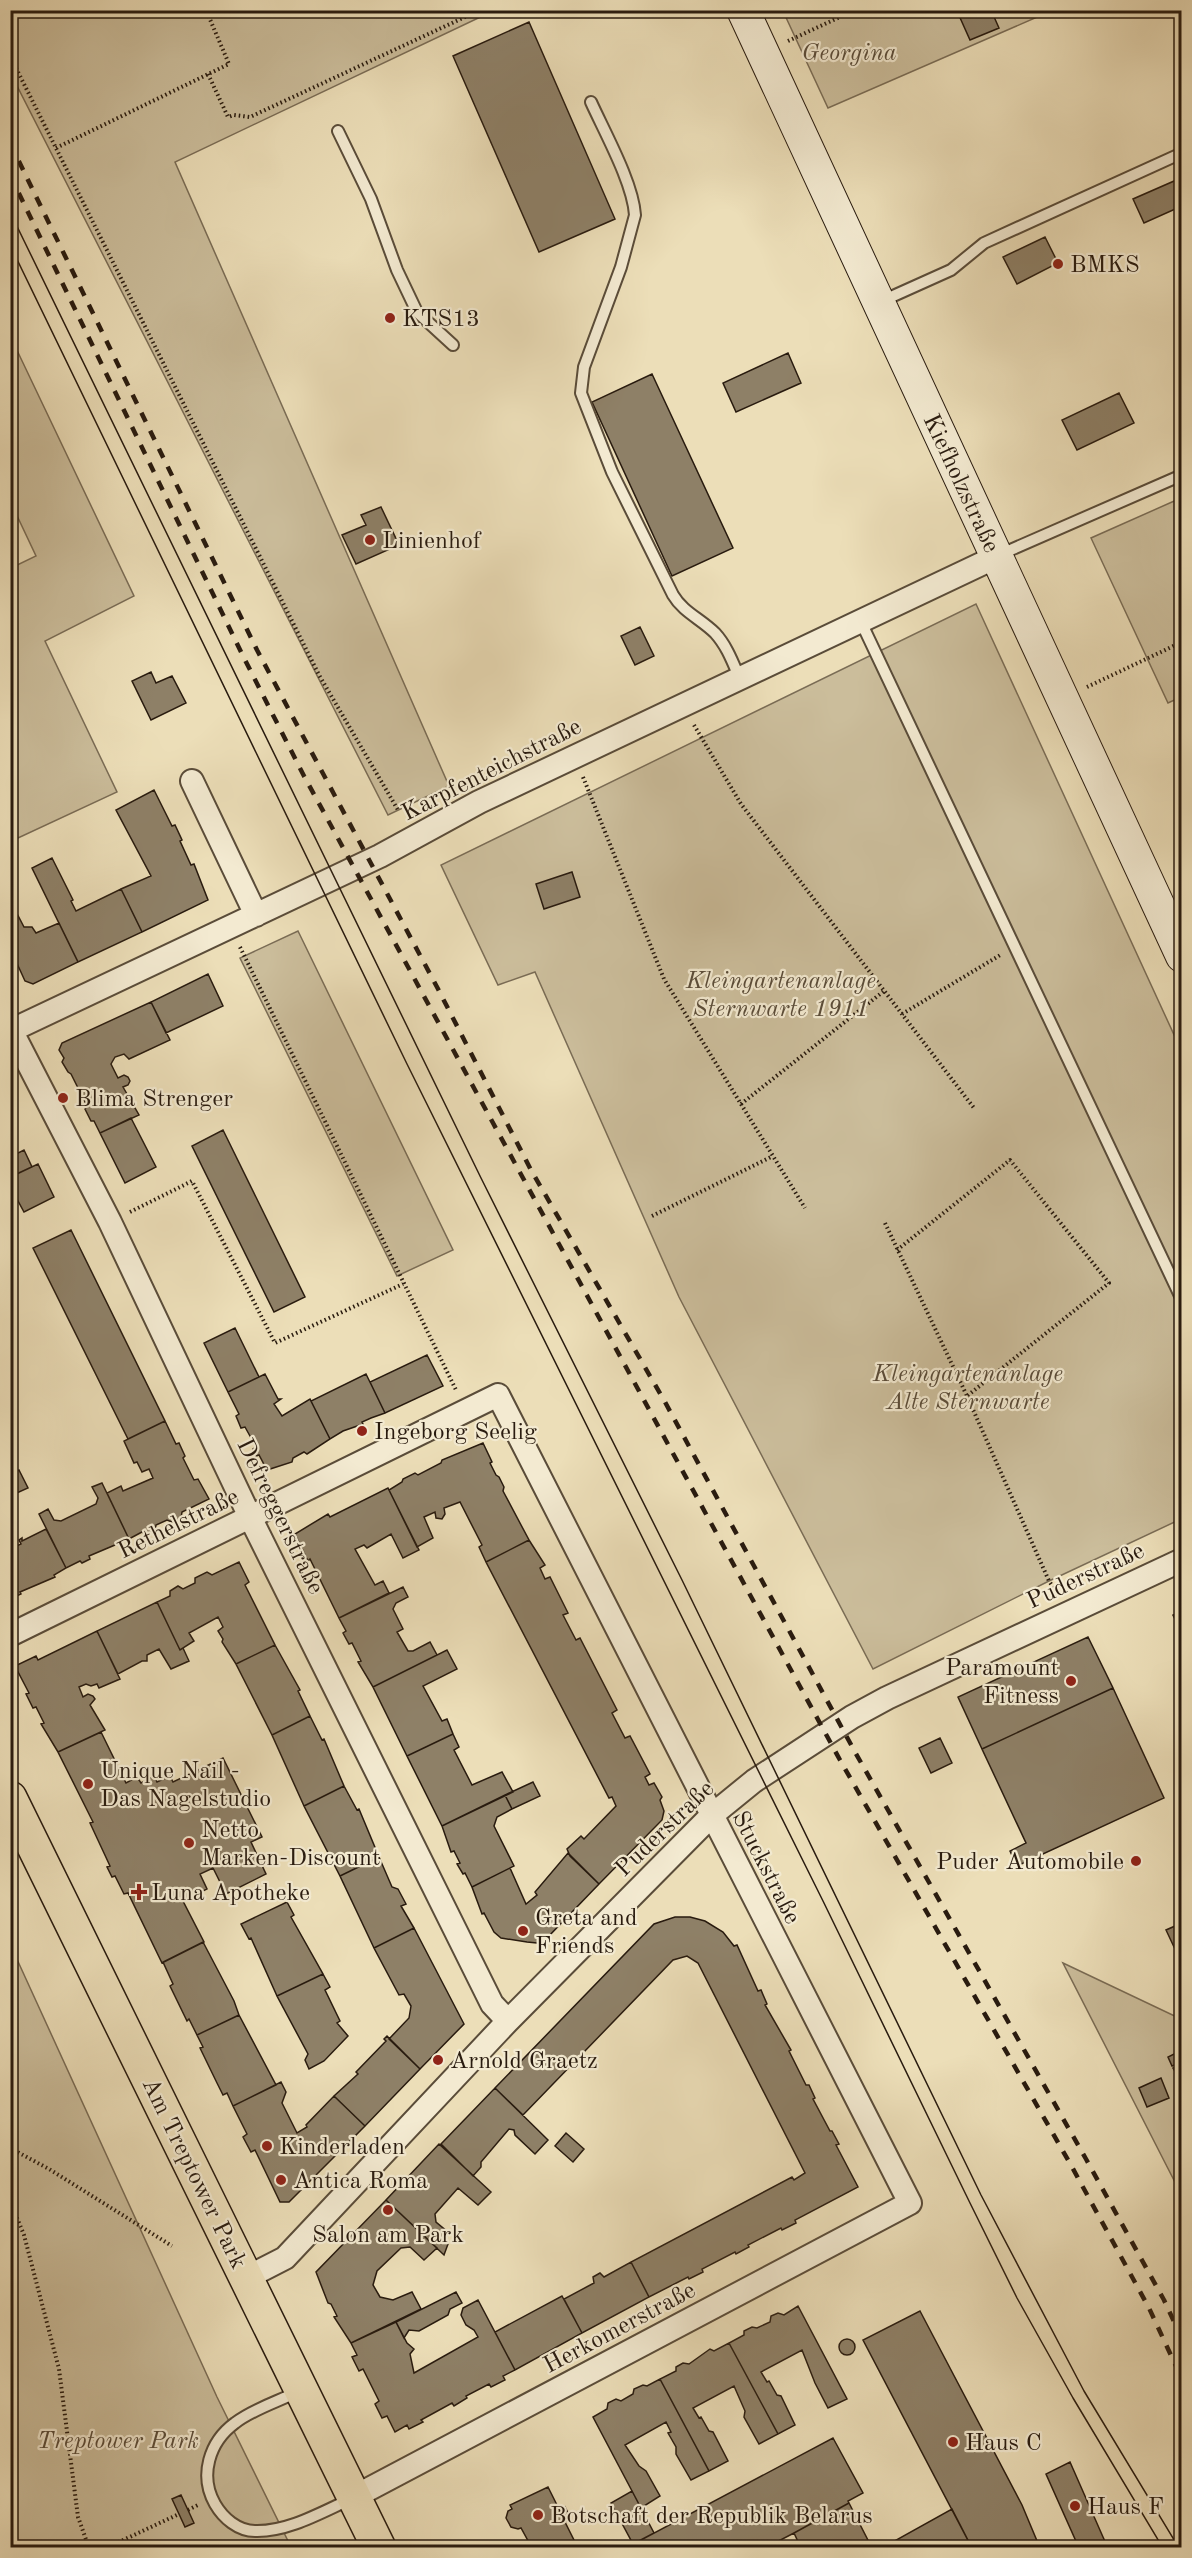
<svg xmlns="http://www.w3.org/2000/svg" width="1192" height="2558" font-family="'Old Standard TT',serif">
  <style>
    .green { fill: #cbbd9b; stroke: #7a6c55; stroke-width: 1.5 }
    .building { fill: #8e8067; stroke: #291b0f; stroke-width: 1.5 }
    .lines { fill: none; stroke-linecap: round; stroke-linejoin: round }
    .lane-casing { stroke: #5a4c39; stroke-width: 14 }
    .street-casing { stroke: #5a4c39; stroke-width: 26 }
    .secondary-casing { stroke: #291b0f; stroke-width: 34 }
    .primary-casing { stroke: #291b0f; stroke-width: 36 }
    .path { stroke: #291b0f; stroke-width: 4; stroke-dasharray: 1.5 3; stroke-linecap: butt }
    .lane { stroke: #f3ead1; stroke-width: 10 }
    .street { stroke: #f3ead1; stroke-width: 22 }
    .secondary { stroke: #f3ead1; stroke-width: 32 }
    .primary { stroke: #ecdeb8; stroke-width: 33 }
    .tram { stroke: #291b0f; stroke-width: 1.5 }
    .rail { stroke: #291b0f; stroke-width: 4.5; stroke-dasharray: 10 10; stroke-linecap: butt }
    .poi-dot { fill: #8f2418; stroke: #f3ead1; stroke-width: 2 }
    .labels { text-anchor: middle; stroke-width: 4.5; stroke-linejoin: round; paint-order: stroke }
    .park-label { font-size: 24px; font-style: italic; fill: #5a4c39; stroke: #f3ead1 }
    .poi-label { font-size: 24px; fill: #291b0f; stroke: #f3ead1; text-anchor: start }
    .street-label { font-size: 24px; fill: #291b0f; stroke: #f3ead1 }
  </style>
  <rect width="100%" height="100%" fill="#ecdeb8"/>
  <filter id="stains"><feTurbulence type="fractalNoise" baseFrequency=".00333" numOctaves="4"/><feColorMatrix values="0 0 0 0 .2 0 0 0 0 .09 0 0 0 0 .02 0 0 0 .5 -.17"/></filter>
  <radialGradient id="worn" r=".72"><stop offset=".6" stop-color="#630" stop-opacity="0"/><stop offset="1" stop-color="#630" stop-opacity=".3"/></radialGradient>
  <path class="green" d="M 11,10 L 493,11 L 175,162 L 449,786 L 388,815 L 11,74 Z
    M 783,11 L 1051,11 L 828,108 Z
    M 14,344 L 134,596 L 45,641 L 117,792 L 18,838 L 10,823 L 11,568 L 36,556 L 11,503 L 10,346 Z
    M 1181,498 L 1181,697 L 1168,703 L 1091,538 Z
    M 976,604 L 1181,1050 L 1181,1519 L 1049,1581 L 873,1669 L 679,1297 L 535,972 L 498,985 L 441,865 Z
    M 298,931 L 453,1250 L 397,1276 L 240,958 Z
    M 10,1944 L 217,2397 L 291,2547 L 11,2547 Z
    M 1063,1963 L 1181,2019 L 1181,2194 Z"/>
  <path class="building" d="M 991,10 L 999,28 L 970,40 L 957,11 Z
    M 529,22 L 615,219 L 539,252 L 453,56 Z
    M 1181,178 L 1182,206 L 1144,223 L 1133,199 Z
    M 1045,237 L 1058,263 L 1017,284 L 1003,257 Z
    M 788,353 L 801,383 L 736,412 L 723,383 Z
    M 652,374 L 733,548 L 672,576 L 592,402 Z
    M 1119,393 L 1134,423 L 1077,450 L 1062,420 Z
    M 381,507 L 399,545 L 356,564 L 342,535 L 366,525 L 361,515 Z
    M 640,627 L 654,656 L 635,665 L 621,636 Z
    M 151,672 L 156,683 L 172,676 L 186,703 L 151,720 L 132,681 Z
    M 154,790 L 172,826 L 175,825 L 182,840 L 180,841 L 191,865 L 194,864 L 208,900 L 142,932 L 121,889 L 151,876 L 116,810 Z
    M 52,858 L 73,900 L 71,901 L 76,911 L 121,889 L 142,932 L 78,962 L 32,868 Z
    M 572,872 L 580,897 L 544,909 L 536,884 Z
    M 12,904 L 24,927 L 32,927 L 36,933 L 59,923 L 78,962 L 33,984 L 25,981 L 14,957 L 10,956 Z
    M 208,974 L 223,1006 L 166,1033 L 151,1002 Z
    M 151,1002 L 170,1040 L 129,1059 L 124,1054 L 115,1057 L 111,1064 L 118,1078 L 124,1075 L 128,1077 L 130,1081 L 128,1085 L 123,1087 L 139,1115 L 100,1133 L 94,1121 L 91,1121 L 85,1109 L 87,1106 L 71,1074 L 68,1072 L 62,1062 L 64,1058 L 59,1050 L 62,1043 Z
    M 131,1118 L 156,1167 L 125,1183 L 100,1133 Z
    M 223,1130 L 305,1297 L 274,1312 L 192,1146 Z
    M 24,1150 L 32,1167 L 17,1174 L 10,1157 Z
    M 38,1164 L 54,1197 L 24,1212 L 10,1186 L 10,1177 Z
    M 71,1230 L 165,1421 L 128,1439 L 33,1248 Z
    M 235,1328 L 259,1377 L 228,1392 L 204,1343 Z
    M 427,1355 L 443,1386 L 385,1413 L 370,1382 Z
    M 265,1374 L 278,1399 L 281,1399 L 274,1404 L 282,1416 L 310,1399 L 330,1439 L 307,1454 L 304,1452 L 293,1458 L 292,1462 L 267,1470 L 259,1455 L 256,1456 L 253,1449 L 256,1447 L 245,1427 L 241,1428 L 236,1416 L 239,1414 L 228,1392 Z
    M 366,1374 L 385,1413 L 371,1418 L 362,1422 L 363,1424 L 343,1431 L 330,1439 L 311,1401 Z
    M 165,1421 L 176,1444 L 179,1443 L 185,1456 L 183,1458 L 194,1480 L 198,1479 L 209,1499 L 182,1512 L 181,1518 L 172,1522 L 167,1520 L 156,1525 L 155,1530 L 146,1535 L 142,1532 L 129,1539 L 107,1493 L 121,1486 L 123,1491 L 153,1478 L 149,1469 L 142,1472 L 137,1462 L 134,1463 L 124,1441 Z
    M 483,1443 L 492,1462 L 490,1463 L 496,1475 L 499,1477 L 504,1487 L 503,1491 L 529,1540 L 486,1562 L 479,1547 L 482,1545 L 460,1502 L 444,1508 L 445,1514 L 442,1519 L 436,1518 L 435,1512 L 424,1517 L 433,1538 L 417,1547 L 389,1490 L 402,1482 L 403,1479 L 415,1473 L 418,1475 L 441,1463 L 442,1460 Z
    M 19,1470 L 28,1488 L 10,1496 L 10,1474 Z
    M 102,1483 L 129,1539 L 89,1556 L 90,1559 L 82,1563 L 80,1561 L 66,1568 L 39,1514 L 48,1509 L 54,1520 L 61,1521 L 96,1504 L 98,1498 L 92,1487 Z
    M 388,1488 L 419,1550 L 403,1558 L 391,1534 L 367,1548 L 364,1545 L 355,1549 L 375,1585 L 383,1581 L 389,1593 L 339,1618 L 310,1559 L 308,1561 L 295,1534 L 328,1514 L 330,1517 Z
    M 46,1529 L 66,1568 L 54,1575 L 55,1577 L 20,1592 L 21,1594 L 10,1599 L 10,1549 L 21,1544 L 19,1540 L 22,1538 L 22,1541 Z
    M 529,1540 L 545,1565 L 540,1568 L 545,1579 L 550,1577 L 568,1613 L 563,1615 L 576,1640 L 580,1638 L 617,1710 L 612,1713 L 625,1738 L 630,1736 L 650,1774 L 645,1777 L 649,1785 L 654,1783 L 662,1797 L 660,1800 L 664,1811 L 662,1820 L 599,1884 L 570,1856 L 567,1849 L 581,1836 L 584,1839 L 616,1806 L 612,1797 L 609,1798 L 486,1562 Z
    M 239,1562 L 249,1582 L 245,1585 L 275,1645 L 236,1664 L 222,1642 L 223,1639 L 218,1631 L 223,1627 L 218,1617 L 189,1633 L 194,1641 L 180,1650 L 157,1602 L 170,1596 L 170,1591 L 178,1586 L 183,1589 L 195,1583 L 195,1578 L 207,1572 L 212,1575 Z
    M 403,1587 L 408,1597 L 396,1603 L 393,1609 L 403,1629 L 397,1632 L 408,1651 L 413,1651 L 430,1642 L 437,1655 L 373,1687 L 358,1662 L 361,1661 L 352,1643 L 349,1644 L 343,1633 L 346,1631 L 339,1618 Z
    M 157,1602 L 180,1650 L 183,1648 L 189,1661 L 171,1669 L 159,1649 L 147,1655 L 147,1661 L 142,1661 L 118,1674 L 97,1631 Z
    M 1182,1611 L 1182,1634 L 1173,1615 Z
    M 97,1631 L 120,1679 L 99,1688 L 97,1684 L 91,1686 L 86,1684 L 79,1687 L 83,1697 L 88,1694 L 93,1696 L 95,1699 L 90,1705 L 105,1730 L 58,1752 L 41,1724 L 44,1723 L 36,1707 L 33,1708 L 26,1694 L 29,1693 L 15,1666 L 36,1656 L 38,1660 Z
    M 1088,1637 L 1113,1688 L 982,1749 L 958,1697 Z
    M 275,1645 L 300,1690 L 298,1691 L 310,1716 L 272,1735 L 236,1664 Z
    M 447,1650 L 457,1669 L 423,1686 L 442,1721 L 447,1719 L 453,1734 L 407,1756 L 373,1687 Z
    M 1113,1688 L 1164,1798 L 1017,1866 L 1010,1851 L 1026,1843 L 982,1749 Z
    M 310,1716 L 322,1740 L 324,1739 L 344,1786 L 304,1806 L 272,1735 Z
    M 101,1732 L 126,1783 L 137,1777 L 141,1783 L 154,1776 L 157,1782 L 170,1776 L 173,1782 L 223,1758 L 262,1837 L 251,1842 L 266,1874 L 226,1894 L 213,1868 L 200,1874 L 207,1889 L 183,1901 L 204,1942 L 162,1963 L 128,1893 L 124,1894 L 115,1876 L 112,1877 L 107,1867 L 110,1866 L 90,1823 L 93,1822 L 58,1752 Z
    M 453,1734 L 459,1747 L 454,1750 L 472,1785 L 502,1772 L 513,1792 L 442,1826 L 407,1756 Z
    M 940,1738 L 952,1763 L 931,1773 L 919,1748 Z
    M 533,1782 L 540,1796 L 512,1809 L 505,1795 Z
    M 344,1786 L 357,1810 L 359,1809 L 379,1857 L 340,1876 L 304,1806 Z
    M 505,1795 L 512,1809 L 497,1817 L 494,1826 L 514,1866 L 472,1887 L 465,1873 L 463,1874 L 457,1864 L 460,1863 L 454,1851 L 451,1852 L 442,1826 Z
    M 568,1853 L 599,1884 L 545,1940 L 537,1943 L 527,1942 L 501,1938 L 494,1932 L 484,1913 L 482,1914 L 472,1887 L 510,1868 L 526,1904 L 537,1895 L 535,1892 Z
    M 379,1857 L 392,1887 L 398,1889 L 406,1904 L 401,1906 L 414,1928 L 374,1948 L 340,1876 Z
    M 287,1902 L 294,1915 L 291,1917 L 323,1974 L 277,1996 L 251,1938 L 249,1939 L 241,1924 Z
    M 675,1917 L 690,1917 L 705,1921 L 723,1932 L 734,1946 L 737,1945 L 758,1991 L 761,1990 L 767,2004 L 765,2005 L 791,2050 L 789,2051 L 806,2085 L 809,2085 L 815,2098 L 813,2099 L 830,2131 L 832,2131 L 839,2144 L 836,2145 L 858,2187 L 795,2220 L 796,2223 L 782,2230 L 781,2228 L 748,2245 L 749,2247 L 736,2254 L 735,2252 L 702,2269 L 703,2272 L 689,2279 L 688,2277 L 649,2297 L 631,2262 L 792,2177 L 794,2180 L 805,2173 L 698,1963 L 687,1956 L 673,1960 L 523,2115 L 495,2088 L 654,1924 Z
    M 1182,1923 L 1182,1964 L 1166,1930 Z
    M 414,1928 L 464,2024 L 420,2069 L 389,2039 L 409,2018 L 411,2006 L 404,1994 L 399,1995 L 374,1948 Z
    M 203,1942 L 234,2001 L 239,2015 L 197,2035 L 189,2019 L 187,2021 L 170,1986 L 173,1984 L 163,1962 Z
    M 323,1974 L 330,1987 L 325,1990 L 340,2021 L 337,2023 L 348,2036 L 324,2061 L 309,2069 L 305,2060 L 308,2054 L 277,1996 Z
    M 239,2015 L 276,2085 L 233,2106 L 227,2093 L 223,2095 L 217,2083 L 200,2048 L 203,2047 L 197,2035 Z
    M 387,2036 L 420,2069 L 365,2126 L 334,2096 L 358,2074 L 356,2072 L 386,2041 L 384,2039 Z
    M 1182,2050 L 1182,2062 L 1172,2066 L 1168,2057 Z
    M 1182,2064 L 1182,2079 L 1180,2080 L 1173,2068 Z
    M 1161,2078 L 1169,2098 L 1147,2107 L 1139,2088 Z
    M 281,2082 L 286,2092 L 282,2103 L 297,2133 L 307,2127 L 306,2125 L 334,2096 L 365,2126 L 289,2202 L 280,2202 L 255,2150 L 251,2152 L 243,2137 L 247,2134 L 233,2106 Z
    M 495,2088 L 548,2140 L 535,2154 L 515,2135 L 514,2130 L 509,2129 L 481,2162 L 481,2167 L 473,2176 L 441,2144 Z
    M 566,2133 L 584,2149 L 573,2162 L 555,2146 Z
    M 439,2144 L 491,2192 L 478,2205 L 458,2188 L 435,2214 L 436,2222 L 449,2233 L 444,2240 L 448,2244 L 444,2255 L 386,2200 Z
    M 386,2200 L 437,2248 L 424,2260 L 410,2247 L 401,2248 L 377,2271 L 373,2285 L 380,2297 L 393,2300 L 412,2292 L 421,2309 L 351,2343 L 334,2317 L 337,2316 L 331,2304 L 328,2303 L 316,2272 Z
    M 631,2262 L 649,2297 L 582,2333 L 564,2299 L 594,2283 L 593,2277 L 600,2273 L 604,2277 Z
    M 456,2292 L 462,2303 L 450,2309 L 448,2315 L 419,2331 L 409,2330 L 404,2338 L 396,2322 Z
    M 562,2296 L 582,2333 L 515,2370 L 495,2332 Z
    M 478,2300 L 515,2370 L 503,2376 L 505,2380 L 491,2387 L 489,2384 L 466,2396 L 467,2398 L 454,2406 L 452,2403 L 421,2420 L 423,2422 L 409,2429 L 407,2425 L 395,2432 L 387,2416 L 382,2418 L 375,2404 L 379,2401 L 363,2369 L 359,2371 L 352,2357 L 357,2355 L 351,2343 L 396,2322 L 407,2343 L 414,2349 L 410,2354 L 414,2373 L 478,2337 L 474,2330 L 466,2325 L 461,2315 L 463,2308 Z
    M 798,2306 L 847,2399 L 828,2408 L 815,2383 L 802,2350 L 761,2372 L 767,2382 L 769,2381 L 777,2395 L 781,2396 L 795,2425 L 778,2434 L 729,2343 L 744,2335 L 744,2331 L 752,2327 L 757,2328 L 770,2322 L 771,2316 L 778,2313 L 784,2315 Z
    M 920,2311 L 1022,2505 L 1040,2548 L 972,2548 L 863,2340 Z
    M839 2347a8 8 0 1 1 16 0a8 8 0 1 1-16 0Z
    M 729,2343 L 778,2434 L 759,2444 L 744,2417 L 745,2411 L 734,2386 L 693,2408 L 699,2418 L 701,2417 L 709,2431 L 713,2432 L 728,2461 L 709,2471 L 660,2379 L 676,2371 L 676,2367 L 683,2363 L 689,2364 L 710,2349 L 714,2351 Z
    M 660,2379 L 709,2471 L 691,2480 L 676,2454 L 676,2447 L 668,2433 L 671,2432 L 666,2422 L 625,2445 L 639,2466 L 646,2471 L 660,2496 L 641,2508 L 593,2417 L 607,2409 L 608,2403 L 616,2399 L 621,2401 L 633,2394 L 634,2389 L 643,2385 L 647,2386 Z
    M 833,2438 L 863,2493 L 848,2501 L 849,2503 L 794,2533 L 765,2548 L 626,2548 Z
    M 1070,2462 L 1103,2537 L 1108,2548 L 1079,2548 L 1046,2474 Z
    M 548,2487 L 560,2511 L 565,2507 L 571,2519 L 565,2522 L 576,2544 L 569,2548 L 532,2548 L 521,2528 L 518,2529 L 511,2527 L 506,2518 L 508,2511 L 512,2509 L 510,2505 Z
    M 632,2491 L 654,2533 L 633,2544 L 611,2503 Z
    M 181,2495 L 194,2523 L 185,2527 L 172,2499 Z
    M 849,2503 L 872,2548 L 801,2548 L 794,2533 Z
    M 952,2509 L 972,2548 L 882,2548 Z"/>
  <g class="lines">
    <defs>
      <path id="lane" d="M 591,102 C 605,133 633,183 635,215 L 621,267 L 584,367 L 581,393 L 612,472 L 673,595 C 683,612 701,619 715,633 C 727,646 733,663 740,679
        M 338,131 L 371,199 L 397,270 L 417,312 L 453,345
        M 882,301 L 951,270 L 984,243 L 1182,153
        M 999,555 L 1182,475
        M 861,622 L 1182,1300
        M 297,2392 C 277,2402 253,2409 235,2423 C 209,2442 199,2476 215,2504 C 223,2518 238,2531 255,2531 C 288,2532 322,2512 351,2499"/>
      <path id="street" d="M 192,781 L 256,915
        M 11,1030 L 110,1222 L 250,1517 L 492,2004 L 508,2021
        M 10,1031 L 380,856 L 479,802 L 996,557
        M 10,1635 L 498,1395 L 910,2203 L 354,2497
        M 246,2278 L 285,2258 L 508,2021 L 711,1816 L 754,1781 L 852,1717 L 887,1698 L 1182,1560"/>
      <path id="secondary" d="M 743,10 L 1182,956"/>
      <path id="primary" d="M 10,1798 L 379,2548"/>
    </defs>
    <use href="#lane" class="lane-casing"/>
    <use href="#street" class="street-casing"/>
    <use href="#secondary" class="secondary-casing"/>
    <use href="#primary" class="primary-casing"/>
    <path class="path" d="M 788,41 L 855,10
      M 10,56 L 319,675 L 398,810
      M 208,74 L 228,117 L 234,115 L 250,117 L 480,10
      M 56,148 L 229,64 L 206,10
      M 1087,687 L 1182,642
      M 694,725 L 741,804 L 974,1108
      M 583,777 L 664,979 L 805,1208
      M 240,947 L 456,1390
      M 902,1014 L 1002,954
      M 741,1104 L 884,991
      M 130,1212 L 192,1181 L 275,1343 L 403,1284
      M 652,1216 L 773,1156
      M 885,1223 L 967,1396 L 1049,1581 L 1058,1594
      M 897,1250 L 1010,1160 L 1109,1283 L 967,1396
      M 10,1918 L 12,1915
      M 10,2148 L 49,2169 L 172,2246
      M 10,2201 L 24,2235 L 59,2369 L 78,2517 L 89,2548
      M 188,2510 L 198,2505
      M 106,2548 L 179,2514"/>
    <use href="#lane" class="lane"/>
    <use href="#street" class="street"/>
    <use href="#secondary" class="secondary"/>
    <use href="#primary" class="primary"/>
    <path class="tram" d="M 10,212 L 481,1178 L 682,1580 L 981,2195 L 1084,2391 L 1179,2548
      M 10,245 L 407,1064 L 823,1901 L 970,2203 L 1017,2298 L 1073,2398 L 1163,2548"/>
    <path class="rail" d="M 10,143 L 257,650 L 437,987 L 531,1170 L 665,1402 L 855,1752 L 1086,2159 L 1164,2300 L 1182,2339
      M 10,175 L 243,656 L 304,776 L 840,1760 L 1072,2167 L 1149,2308 L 1182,2379"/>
  </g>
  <g class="poi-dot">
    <circle cx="1058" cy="264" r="6"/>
    <circle cx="390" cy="318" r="6"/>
    <circle cx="370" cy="540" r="6"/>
    <circle cx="63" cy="1098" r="6"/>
    <circle cx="362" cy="1431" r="6"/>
    <circle cx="1071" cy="1681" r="6"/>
    <circle cx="88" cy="1784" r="6"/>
    <circle cx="189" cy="1843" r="6"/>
    <circle cx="1136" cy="1861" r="6"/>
    <path d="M136 1883h6v6h6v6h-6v6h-6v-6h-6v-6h6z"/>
    <circle cx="523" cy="1931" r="6"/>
    <circle cx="438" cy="2060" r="6"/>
    <circle cx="267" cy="2146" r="6"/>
    <circle cx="281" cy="2180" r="6"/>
    <circle cx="388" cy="2210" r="6"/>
    <circle cx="953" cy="2442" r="6"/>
    <circle cx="1075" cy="2506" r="6"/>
    <circle cx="538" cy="2515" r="6"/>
  </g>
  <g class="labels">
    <g class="park-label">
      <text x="849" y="60">Georgina</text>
      <text x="781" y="988">Kleingartenanlage<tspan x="781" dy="28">Sternwarte 1911</tspan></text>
      <text x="968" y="1381">Kleingartenanlage<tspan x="968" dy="28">Alte Sternwarte</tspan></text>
      <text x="118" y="2448">Treptower Park</text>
    </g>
    <g class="poi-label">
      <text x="1070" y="272">BMKS</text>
      <text x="402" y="326">KTS13</text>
      <text x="382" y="548">Linienhof</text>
      <text x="75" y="1106">Blima Strenger</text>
      <text x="374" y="1439">Ingeborg Seelig</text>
      <text x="1059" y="1675" text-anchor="end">Paramount<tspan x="1059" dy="28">Fitness</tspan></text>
      <text x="100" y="1778">Unique Nail -<tspan x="100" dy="28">Das Nagelstudio</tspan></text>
      <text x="201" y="1837">Netto<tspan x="201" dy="28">Marken-Discount</tspan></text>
      <text x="1124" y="1869" text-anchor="end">Puder Automobile</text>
      <text x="151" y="1900">Luna Apotheke</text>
      <text x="535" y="1925">Greta and<tspan x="535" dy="28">Friends</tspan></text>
      <text x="450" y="2068">Arnold Graetz</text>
      <text x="279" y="2154">Kinderladen</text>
      <text x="293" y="2188">Antica Roma</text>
      <text x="388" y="2242" text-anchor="middle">Salon am Park</text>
      <text x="965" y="2450">Haus C</text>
      <text x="1087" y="2514">Haus F</text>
      <text x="550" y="2523">Botschaft der Republik Belarus</text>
    </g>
    <g class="street-label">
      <text transform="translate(962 483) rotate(65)" y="8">Kiefholzstraße</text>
      <text transform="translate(491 769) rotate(-27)" y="8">Karpfenteichstraße</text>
      <text transform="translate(281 1516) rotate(64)" y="8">Defreggerstraße</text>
      <text transform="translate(178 1523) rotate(-26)" y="8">Rethelstraße</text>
      <text transform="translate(1085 1575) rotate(-25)" y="8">Puderstraße</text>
      <text transform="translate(664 1828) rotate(-44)" y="8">Puderstraße</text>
      <text transform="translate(767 1867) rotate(63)" y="8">Stuckstraße</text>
      <text transform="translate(195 2173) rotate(64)" y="8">Am Treptower Park</text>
      <text transform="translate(619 2327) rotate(-28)" y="8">Herkomerstraße</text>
    </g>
  </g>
  <rect width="1192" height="2558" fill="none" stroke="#ecdeb8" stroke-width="36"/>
  <rect x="12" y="12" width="1168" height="2534" fill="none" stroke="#291b0f" stroke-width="3"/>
  <rect x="18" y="18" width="1156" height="2522" fill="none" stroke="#291b0f" stroke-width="1.5"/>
  <rect width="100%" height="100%" filter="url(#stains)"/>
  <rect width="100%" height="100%" fill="url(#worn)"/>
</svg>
